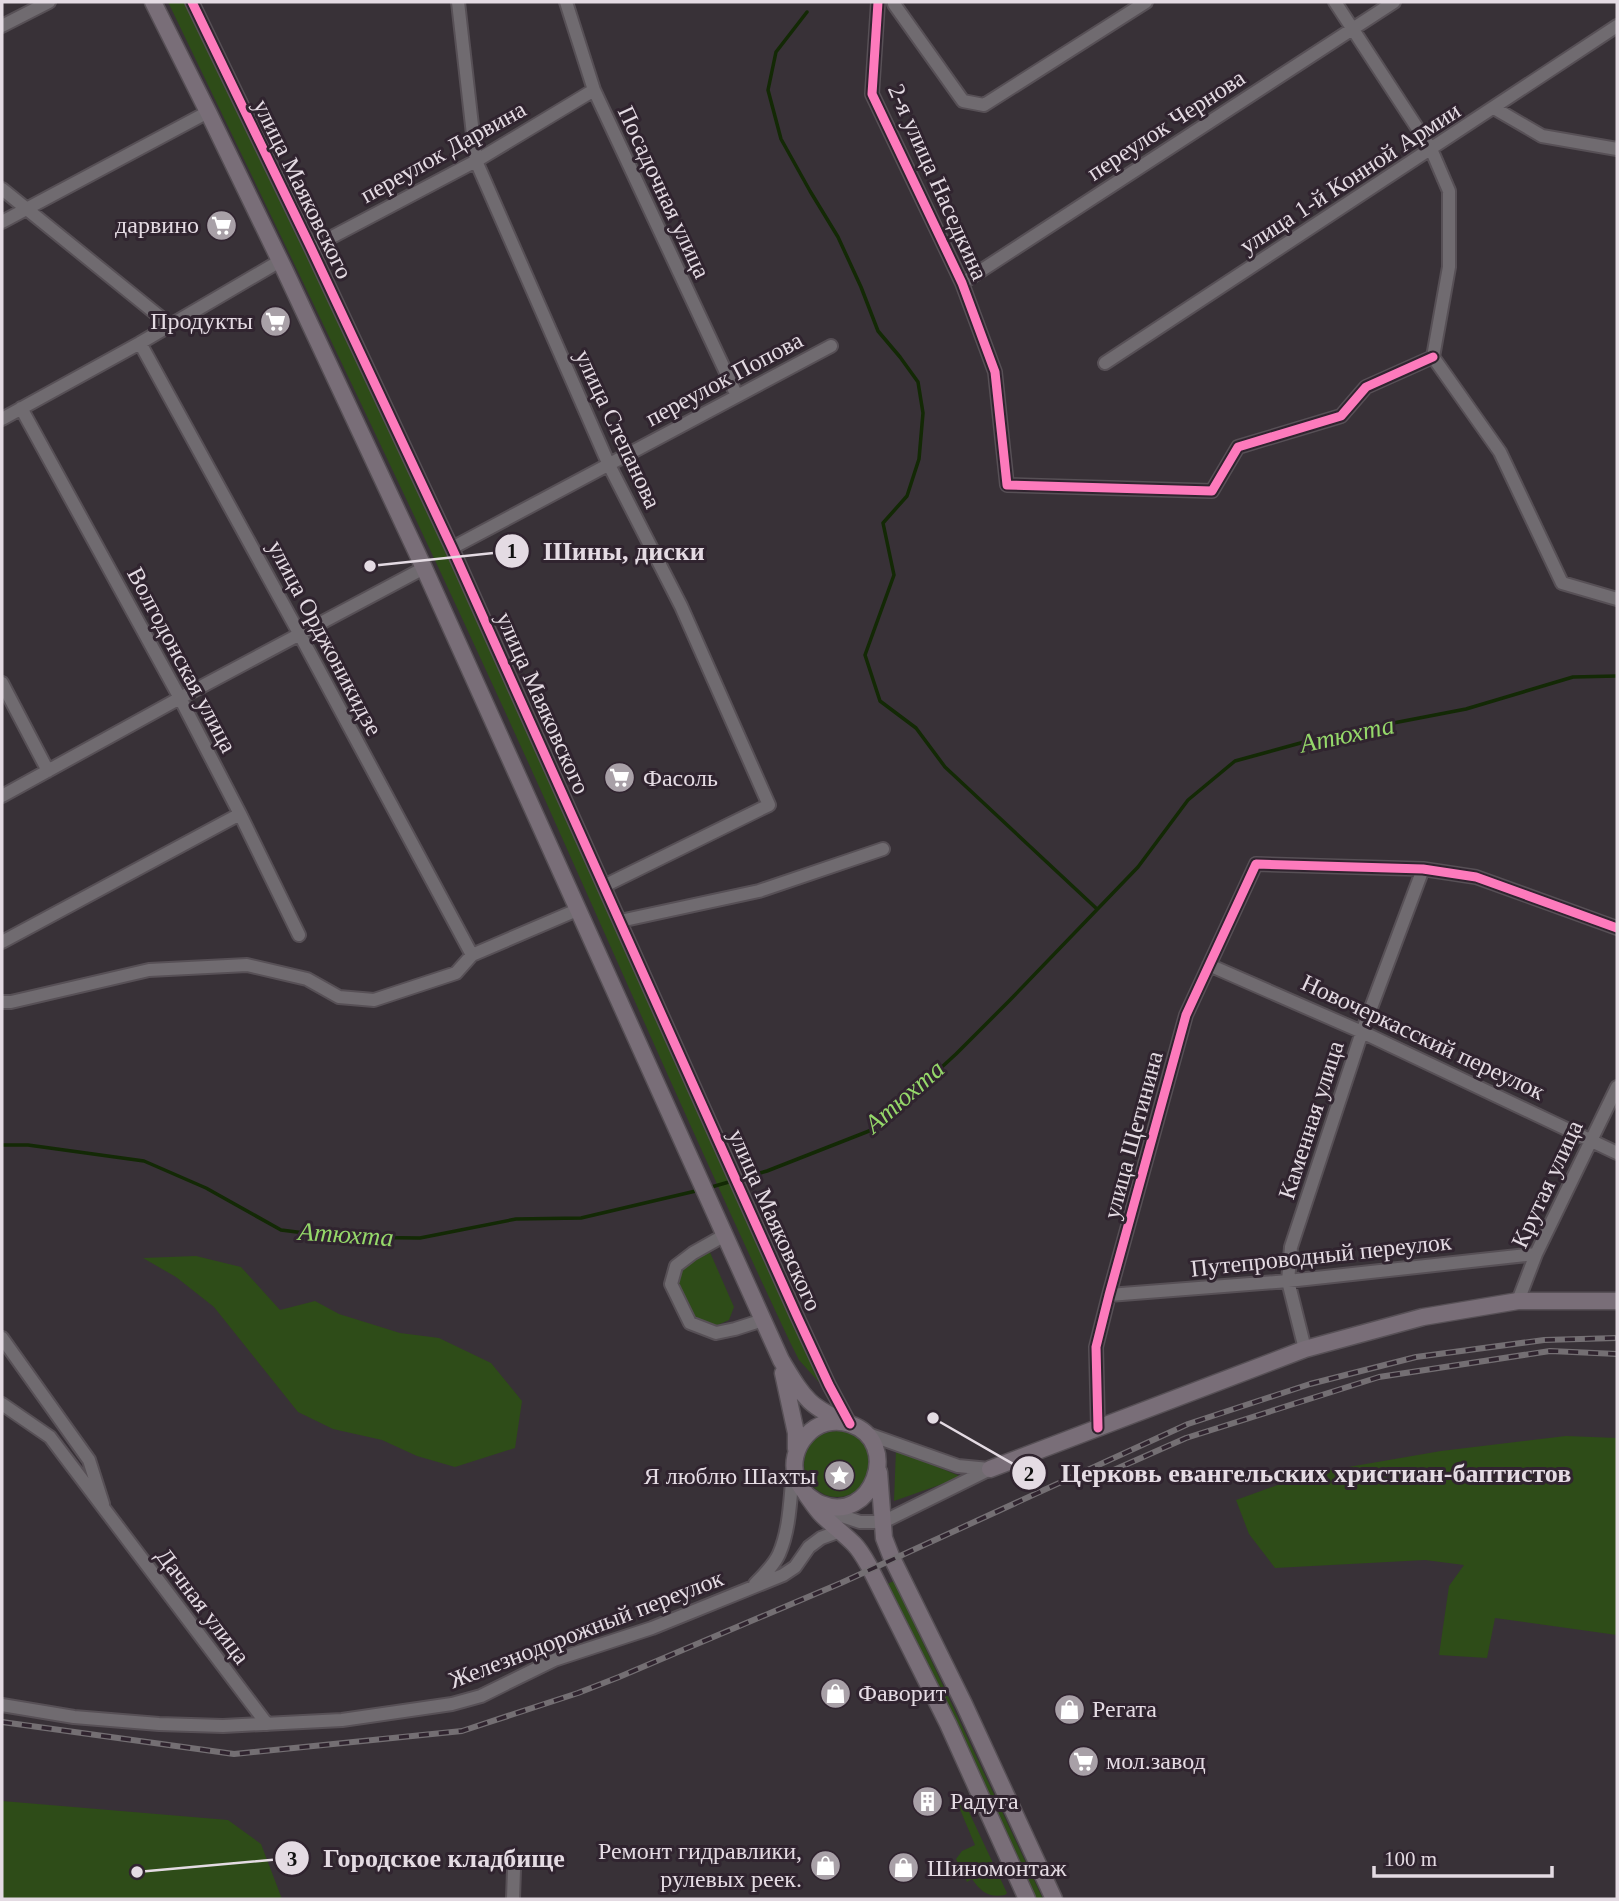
<svg xmlns="http://www.w3.org/2000/svg" width="1619" height="1901" font-family="'Times New Roman',serif">
  <style>
    .green { fill: #2e4c18 }
    .lines { fill: none; stroke-linecap: round; stroke-linejoin: round }
    .stream { stroke: #132905; stroke-width: 3.5 }
    .minor-casing { stroke: #575056; stroke-width: 16 }
    .major-casing { stroke: #575056; stroke-width: 19 }
    .minor { stroke: #706b70; stroke-width: 12 }
    .major { stroke: #796e78; stroke-width: 16 }
    .rail-casing { stroke: #746f73; stroke-width: 6 }
    .rail { stroke: #30242f; stroke-width: 3.5; stroke-dasharray: 10; stroke-linecap: butt }
    .cycleway-casing { stroke: #30242f; stroke-width: 13 }
    .cycleway { stroke: #fd7abc; stroke-width: 9 }
    .labels { text-anchor: middle; stroke-width: 6; stroke-linejoin: round; paint-order: stroke }
    .street-label { font-size: 24px; fill: #e4dbe3; stroke: #30242f }
    .poi-label { font-size: 24px; fill: #e4dbe3; stroke: #30242f; text-anchor: start }
    .water-label { font-size: 26px; font-style: italic; fill: #95d86a; stroke: #30242f }
    .leader { fill: none; stroke: #e4dbe3; stroke-width: 2.5 }
    .callout-dot { fill: #e4dbe3; stroke: #30242f; stroke-width: 2.5 }
    .mark-label { font-size: 21px; text-anchor: middle; font-weight: bold; fill: #111 }
    .callout-label { font-size: 26px; text-anchor: middle; font-weight: bold; fill: #e4dbe3; stroke: #30242f; stroke-width: 6; stroke-linejoin: round; paint-order: stroke }
  </style>
  <rect width="100%" height="100%" fill="#383137"/>
  <path class="green" d="M 168,2 L 184,2 L 398,446 L 825,1389 L 799,1360 L 789,1340 C 704,1159 624,976 542,793 C 422,527 295,265 168,2 Z
    M 709,1250 L 734,1307 L 729,1320 L 713,1327 L 692,1319 L 678,1288 L 678,1268 Z
    M 196,1256 L 241,1267 L 280,1310 L 315,1301 L 339,1314 L 400,1333 L 439,1338 L 491,1363 L 522,1401 L 515,1448 L 455,1467 L 417,1456 L 382,1440 L 333,1429 L 298,1412 L 214,1307 L 176,1277 L 143,1258 Z
    M804 1464a33 33 0 1 1 66 0a33 33 0 1 1-66 0Z
    M 1566,1436 L 1617,1438 L 1617,1635 L 1495,1618 L 1487,1658 L 1439,1655 L 1449,1586 L 1464,1565 L 1425,1560 L 1275,1568 L 1249,1534 L 1236,1500 L 1308,1474 L 1441,1451 Z
    M 896,1450 L 962,1477 L 894,1501 Z
    M 894,1581 L 1043,1899 L 1034,1899 L 887,1584 Z
    M 961,1795 L 1007,1893 L 1005,1895 C 989,1898 981,1892 972,1879 L 967,1882 L 956,1859 L 962,1851 L 975,1845 L 956,1800 L 958,1796 Z
    M 2,1801 L 228,1820 L 261,1844 L 282,1899 L 2,1899 Z"/>
  <g class="lines">
    <path class="stream" d="M 807,12 L 776,52 L 768,90 L 781,139 L 810,191 L 838,237 L 861,287 L 878,331 L 900,357 L 918,382 L 923,413 L 919,459 L 907,496 L 883,523 L 894,575 L 865,655 L 880,701 L 916,728 L 945,767 L 1097,909
      M 2,1145 L 28,1145 L 144,1161 L 206,1188 L 281,1230 L 336,1237 L 420,1238 L 516,1219 L 581,1218 L 700,1190
      M 708,1188 L 767,1171 L 869,1131 L 905,1101 L 956,1054 L 1009,1001 L 1138,867 L 1188,800 L 1235,761 L 1326,736 L 1466,709 L 1573,677 L 1617,676"/>
    <defs>
      <path id="minor" d="M 192,2 L 311,248 L 452,548 L 797,1316 L 829,1385 L 850,1424
        M 458,2 L 476,161 L 609,465 L 681,606 L 769,805 L 604,886
        M 566,2 L 594,90 L 737,396
        M 878,2 L 872,94 L 962,283 L 995,372 L 1007,485 L 1212,491 L 1238,447 L 1341,416 L 1366,387 L 1433,357
        M 1335,2 L 1431,149 L 1449,191 L 1449,267 L 1433,357 L 1500,452 L 1562,583 L 1617,599
        M 894,4 L 963,101 L 984,105 L 1146,2
        M 2,26 L 49,2
        M 1494,108 L 1542,136 L 1617,149
        M 2,189 L 170,325
        M 2,222 L 208,112
        M 311,248 L 476,161 L 594,90
        M 962,283 L 1394,2
        M 140,343 L 299,633 L 472,955
        M 1105,363 L 1617,26
        M 21,408 L 180,698 L 240,814 L 299,935
        M 2,419 L 140,343 L 280,261
        M 452,548 L 831,346
        M 2,683 L 48,771
        M 2,796 L 180,698 L 424,568
        M 620,921 L 759,891 L 883,849
        M 2,942 L 240,814
        M 1209,965 L 1362,1032 L 1617,1153
        M 2,1002 L 11,1002 L 149,970 L 247,965 L 307,979 L 339,997 L 374,1000 L 456,973 L 472,955 L 577,910
        M 725,1235 L 693,1253 L 676,1266 L 671,1284 L 690,1323 L 716,1333 L 735,1329 L 763,1320
        M 1109,1295 L 1288,1281 L 1536,1254
        M 1518,1301 L 1536,1254 L 1617,1087
        M 2,1338 L 89,1460 L 103,1504
        M 1305,1349 L 1288,1281 L 1291,1247 L 1362,1032 L 1423,869
        M 2,1404 L 50,1437 L 267,1724
        M 1098,1428 L 1096,1347 L 1109,1295 L 1186,1015 L 1256,864 L 1423,869 L 1476,877 L 1617,928
        M 865,1433 L 958,1466 L 989,1469
        M 827,1507 L 842,1516 L 860,1522 L 883,1522 L 990,1469
        M 755,1584 C 764,1575 774,1565 779,1554 C 790,1529 790,1499 793,1472
        M 2,1705 L 74,1717 L 159,1724 L 223,1726 L 342,1720 L 452,1704 L 481,1696 L 554,1660 L 652,1628 L 783,1575 L 795,1567 L 809,1547 L 821,1538 L 840,1531
        M 513,1899 L 514,1869"/>
      <path id="major" d="M 153,2 L 208,112 L 285,271 L 424,568 L 781,1360 C 804,1398 808,1407 850,1424
        M 783,1373 L 796,1433 L 796,1449
        M 990,1469 L 1305,1349 L 1423,1317 L 1518,1301 L 1617,1301
        M 879,1472 L 884,1538 L 891,1556 L 964,1704 L 1054,1899
        M 807,1495 C 811,1498 816,1502 821,1504 C 872,1525 903,1442 850,1424 C 816,1412 785,1448 797,1480 C 799,1485 803,1489 806,1494 C 811,1501 816,1509 822,1515 C 832,1525 844,1534 854,1544 C 860,1550 865,1559 869,1566 L 948,1724 L 1027,1899"/>
    </defs>
    <use href="#minor" class="minor-casing"/>
    <use href="#major" class="major-casing"/>
    <use href="#minor" class="minor"/>
    <use href="#major" class="major"/>
    <defs>
      <path id="rail" d="M 1107,1473 L 1186,1438 L 1379,1377 L 1550,1351 L 1617,1354
        M 2,1722 L 234,1754 L 462,1731 L 578,1693 L 619,1677 L 841,1583 L 1188,1424 L 1310,1384 L 1416,1357 L 1544,1340 L 1617,1338"/>
    </defs>
    <use href="#rail" class="rail-casing"/>
    <use href="#rail" class="rail"/>
    <defs>
      <path id="cycleway" d="M 192,2 L 311,248 L 452,548 L 797,1316 L 829,1385 L 850,1424
        M 878,2 L 872,94 L 962,283 L 995,372 L 1007,485 L 1212,491 L 1238,447 L 1341,416 L 1366,387 L 1433,357
        M 1098,1428 L 1096,1347 L 1109,1295 L 1186,1015 L 1256,864 L 1423,869 L 1476,877 L 1617,928"/>
    </defs>
    <use href="#cycleway" class="cycleway-casing"/>
    <use href="#cycleway" class="cycleway"/>
  </g>
  <defs>
    <symbol id="supermarket-disc" viewBox="-11 -11 22 22"><circle r="9.5" fill="#a8a0a7" stroke="#30242f"/><path d="M-6-5.5h2.5l.6 2H6L4.5 2H-2.5L-4.4-4H-6ZM-1.5 3.2a1.3 1.3 0 1 0 .1 0ZM3 3.2a1.3 1.3 0 1 0 .1 0Z" fill="#fff"/></symbol>
    <symbol id="sight-disc" viewBox="-11 -11 22 22"><circle r="9.5" fill="#a8a0a7" stroke="#30242f"/><path d="M0-6L1.8-2.2L6-1.7L2.9 1.2L3.7 5.4L0 3.3L-3.7 5.4L-2.9 1.2L-6-1.7L-1.8-2.2Z" fill="#fff"/></symbol>
    <symbol id="shop-disc" viewBox="-11 -11 22 22"><circle r="9.5" fill="#a8a0a7" stroke="#30242f"/><path d="M-5-2.5h2.3a2.7 3.5 0 0 1 5.4 0H5L5.5 6h-11ZM-1.5-2.5h3a1.5 2.3 0 0 0-3 0Z" fill="#fff"/></symbol>
    <symbol id="building-disc" viewBox="-11 -11 22 22"><circle r="9.5" fill="#a8a0a7" stroke="#30242f"/><path d="M-4-6H4V6H1V3H-1V6H-4ZM-2.5-4.3h1.7v1.8h-1.7ZM.8-4.3h1.7v1.8H.8ZM-2.5-1h1.7V.8h-1.7ZM.8-1h1.7V.8H.8Z" fill="#fff"/></symbol>
  </defs>
  <g fill-rule="evenodd">
    <use href="#supermarket-disc" x="204" y="208" width="35" height="35"/>
    <use href="#supermarket-disc" x="258" y="304" width="35" height="35"/>
    <use href="#supermarket-disc" x="602" y="760" width="35" height="35"/>
    <use href="#sight-disc" x="822" y="1458" width="35" height="35"/>
    <use href="#shop-disc" x="818" y="1676" width="35" height="35"/>
    <use href="#shop-disc" x="1052" y="1692" width="35" height="35"/>
    <use href="#supermarket-disc" x="1066" y="1744" width="35" height="35"/>
    <use href="#building-disc" x="910" y="1784" width="35" height="35"/>
    <use href="#shop-disc" x="808" y="1848" width="35" height="35"/>
    <use href="#shop-disc" x="886" y="1850" width="35" height="35"/>
  </g>
  <g class="labels">
    <g class="street-label">
      <text transform="translate(1166 125) rotate(-33)" y="8">переулок Чернова</text>
      <text transform="translate(443 152) rotate(-29)" y="8">переулок Дарвина</text>
      <text transform="translate(1350 178) rotate(-33)" y="8">улица 1-й Конной Армии</text>
      <text transform="translate(938 182) rotate(66)" y="8">2-я улица Наседкина</text>
      <text transform="translate(303 189) rotate(64)" y="8">улица Маяковского</text>
      <text transform="translate(664 192) rotate(65)" y="8">Посадочная улица</text>
      <text transform="translate(724 379) rotate(-28)" y="8">переулок Попова</text>
      <text transform="translate(618 429) rotate(65)" y="8">улица Степанова</text>
      <text transform="translate(325 638) rotate(62)" y="8">улица Орджоникидзе</text>
      <text transform="translate(182 660) rotate(62)" y="8">Волгодонская улица</text>
      <text transform="translate(543 703) rotate(66)" y="8">улица Маяковского</text>
      <text transform="translate(1423 1037) rotate(25)" y="8">Новочеркасский переулок</text>
      <text transform="translate(1311 1120) rotate(-72)" y="8">Каменная улица</text>
      <text transform="translate(1133 1135) rotate(-75)" y="8">улица Щетинина</text>
      <text transform="translate(1547 1184) rotate(-65)" y="8">Крутая улица</text>
      <text transform="translate(775 1220) rotate(66)" y="8">улица Маяковского</text>
      <text transform="translate(1321 1255) rotate(-6)" y="8">Путепроводный переулок</text>
      <text transform="translate(203 1606) rotate(53)" y="8">Дачная улица</text>
      <text transform="translate(586 1629) rotate(-21)" y="8">Железнодорожный переулок</text>
    </g>
    <g class="poi-label">
      <text x="199" y="233" text-anchor="end">дарвино</text>
      <text x="253" y="329" text-anchor="end">Продукты</text>
      <text x="643" y="786">Фасоль</text>
      <text x="816" y="1484" text-anchor="end">Я люблю Шахты</text>
      <text x="858" y="1701">Фаворит</text>
      <text x="1092" y="1717">Регата</text>
      <text x="1106" y="1769">мол.завод</text>
      <text x="950" y="1809">Радуга</text>
      <text x="802" y="1859" text-anchor="end">Ремонт гидравлики,<tspan x="802" dy="28">рулевых реек.</tspan></text>
      <text x="927" y="1876">Шиномонтаж</text>
    </g>
    <g class="water-label">
      <text transform="translate(1347 734) rotate(-12)" y="9">Атюхта</text>
      <text transform="translate(904 1096) rotate(-41)" y="9">Атюхта</text>
      <text transform="translate(346 1234) rotate(4)" y="9">Атюхта</text>
    </g>
  </g>
  <path class="leader" d="M370 566L512 551M933 1418L1029 1473M137 1872L292 1858"/>
  <g class="callout-dot">
    <circle cx="370" cy="566" r="7"/>
    <circle cx="933" cy="1418" r="7"/>
    <circle cx="137" cy="1872" r="7"/>
    <circle cx="512" cy="551" r="18"/>
    <circle cx="1029" cy="1473" r="18"/>
    <circle cx="292" cy="1858" r="18"/>
  </g>
  <g class="mark-label">
    <text x="512" y="558">1</text>
    <text x="1029" y="1481">2</text>
    <text x="292" y="1866">3</text>
  </g>
  <g class="callout-label">
    <text x="624" y="560">Шины, диски</text>
    <text x="1316" y="1482">Церковь евангельских христиан-баптистов</text>
    <text x="444" y="1867">Городское кладбище</text>
  </g>
  <rect width="1619" height="1901" fill="none" stroke="#e4dbe3" stroke-width="7"/>
  <path d="M1374 1866v10h178v-10" fill="none" stroke="#e4dbe3" stroke-width="3.5"/>
  <text x="1384" y="1866" font-size="21" fill="#e4dbe3" stroke="#30242f" stroke-width="5" paint-order="stroke">100 m</text>
</svg>
